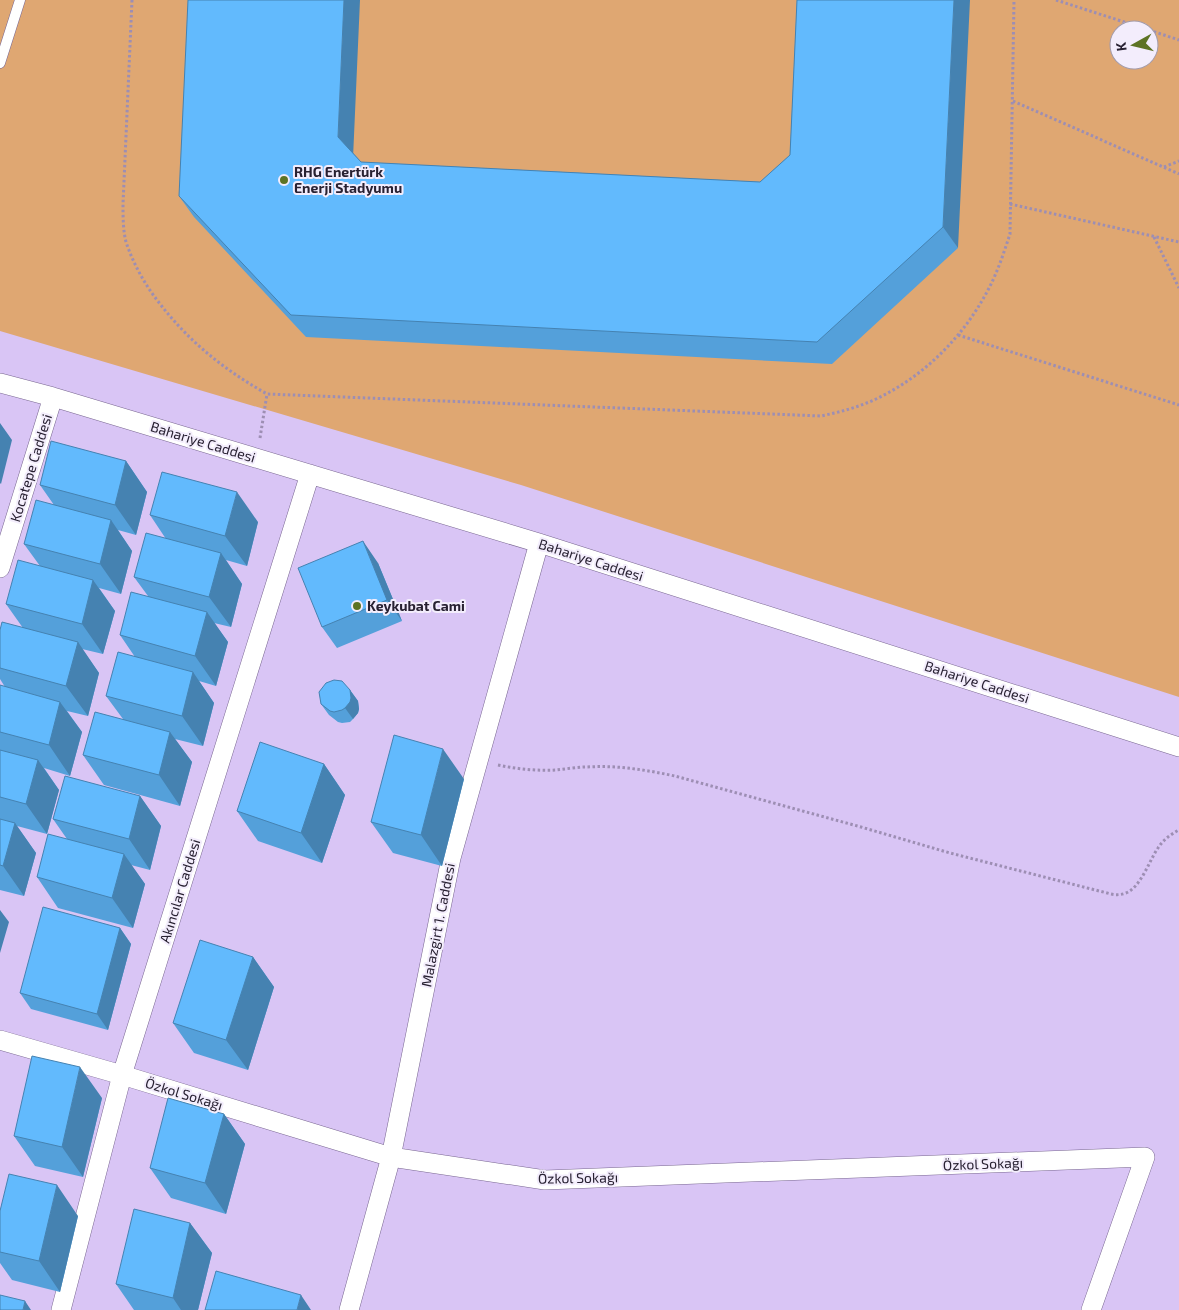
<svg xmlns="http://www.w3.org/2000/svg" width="1179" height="1310" font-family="'Exo 2',sans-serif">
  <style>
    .green { fill: #dfa772; fill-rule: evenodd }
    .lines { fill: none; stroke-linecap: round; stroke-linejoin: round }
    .lane-casing { stroke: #796791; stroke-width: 11 }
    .street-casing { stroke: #796791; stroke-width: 20 }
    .path { stroke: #9d8eb3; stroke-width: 3; stroke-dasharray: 2.5 2.5; stroke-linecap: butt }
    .lane { stroke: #fff; stroke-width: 10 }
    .street { stroke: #fff; stroke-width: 19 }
    .wall { fill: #54a0da }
    .shaded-wall { fill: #4582b1 }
    .building { fill: #62bafd; stroke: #4582b1 }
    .poi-dot { fill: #5d7324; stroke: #f3edfc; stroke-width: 2 }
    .labels { text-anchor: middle; stroke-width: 4; stroke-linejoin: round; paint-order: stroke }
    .poi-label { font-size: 14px; font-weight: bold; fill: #282132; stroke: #f3edfc; text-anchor: start }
    .street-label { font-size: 14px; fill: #282132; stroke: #f3edfc }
  </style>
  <rect width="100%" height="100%" fill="#d9c5f5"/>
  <path class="green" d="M 0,0 L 1179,0 L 1179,697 L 521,485 L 0,331 ZM 1119,30 L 1149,30 L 1149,60 L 1119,60 Z"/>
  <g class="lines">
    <defs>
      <path id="lane" d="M 0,63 L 20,0"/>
      <path id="street" d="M 0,383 L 53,397 L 539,543 L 1179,747
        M 0,568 L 53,397
        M 0,1040 L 122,1075 L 391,1157 L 545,1180 L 1145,1157 L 1091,1310
        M 61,1310 L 122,1075 L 310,474
        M 349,1310 L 391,1157 L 451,858 L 539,543"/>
    </defs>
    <use href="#lane" class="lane-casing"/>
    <use href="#street" class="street-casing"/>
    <path class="path" d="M 132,0 L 123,204 C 123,217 123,230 126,242 C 133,263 144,283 157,300 C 188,341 223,369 267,394 L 821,416 C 840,412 859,407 876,399 C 925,376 965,335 989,288 C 998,271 1004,252 1010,234 L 1014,0
      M 1056,0 L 1149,30
      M 1149,30 L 1179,40
      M 1013,101 L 1179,174
      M 1164,167 L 1179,161
      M 1010,204 L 1179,242
      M 1154,237 L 1179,288
      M 958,335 L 1179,405
      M 260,438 L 267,394
      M 498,765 C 517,769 537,771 556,770 C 566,769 577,767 587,767 C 617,765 646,770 675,776 L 861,827 L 950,853 L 1111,894 C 1116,895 1121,895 1126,893 C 1141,887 1149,861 1158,848 C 1163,840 1171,834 1179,830"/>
    <use href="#lane" class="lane"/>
    <use href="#street" class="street"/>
  </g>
  <path class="wall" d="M 797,0 L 958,248 L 832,364 L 306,337 L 194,217 L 179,196 L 353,153 L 361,162 L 760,182 L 790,155 Z
    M 126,461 L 147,492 L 136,535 L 118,530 L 132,551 L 121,594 L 99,588 L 115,611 L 103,654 L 82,649 L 99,673 L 88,716 L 67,711 L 82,732 L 70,776 L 44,768 L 59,790 L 47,834 L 17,826 L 36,853 L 24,896 L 0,890 L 0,685 L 5,687 L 0,679 L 0,630 L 23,628 L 6,604 L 40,566 L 24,544 L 54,505 L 40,485 Z
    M 150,515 L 258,522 L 247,566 L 226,560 L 242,584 L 231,627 L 214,623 L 228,642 L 216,686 L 199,681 L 214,703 L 203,746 L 175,739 L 192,762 L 180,806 L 104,785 L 83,755 L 123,719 L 106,696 L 135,657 L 120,635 L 148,596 L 134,577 L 166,539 Z
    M 378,563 L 402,621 L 337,648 L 322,627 Z
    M 350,690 L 358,701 L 359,709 L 358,713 L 353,719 L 350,722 L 342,723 L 338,722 L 329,715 L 321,704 Z
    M 324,764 L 345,795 L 322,863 L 258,841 L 237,811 Z
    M 464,779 L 442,866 L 393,853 L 371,822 Z
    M 140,796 L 161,826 L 150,870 L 131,865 L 145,884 L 133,928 L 58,908 L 37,877 L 67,839 L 53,819 Z
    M 120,928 L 131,944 L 108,1030 L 31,1009 L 20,993 Z
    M 253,957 L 274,987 L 248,1070 L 194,1053 L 173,1023 Z
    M 102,1098 L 83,1177 L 35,1166 L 14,1136 Z
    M 224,1114 L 245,1144 L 226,1214 L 171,1198 L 150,1168 Z
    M 0,1211 L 78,1216 L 60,1292 L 12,1280 L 0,1263 Z
    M 190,1223 L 212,1253 L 198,1310 L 134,1310 L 116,1284 Z"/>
  <path class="shaded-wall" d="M 344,0 L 360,0 L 353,158 L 338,137 Z
    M 954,0 L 970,0 L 958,248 L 943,227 Z
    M 0,423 L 12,440 L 1,484 L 0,483 Z
    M 126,461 L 147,492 L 136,535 L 115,505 Z
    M 237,492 L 258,522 L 247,566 L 225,536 Z
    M 111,520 L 132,551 L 121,594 L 100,564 Z
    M 363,541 L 378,563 L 402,621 L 387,600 Z
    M 221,553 L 242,584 L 231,627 L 209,597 Z
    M 93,580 L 115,611 L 103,654 L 82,624 Z
    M 207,612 L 228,642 L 216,686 L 195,656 Z
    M 78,642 L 99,673 L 88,716 L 66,686 Z
    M 193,672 L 214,703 L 203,746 L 182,716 Z
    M 350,690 L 358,701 L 359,709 L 358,713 L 353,719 L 345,708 Z
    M 60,702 L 82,732 L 70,776 L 49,745 Z
    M 170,732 L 192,762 L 180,806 L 159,775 Z
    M 443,749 L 464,779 L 442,866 L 421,835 Z
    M 38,760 L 59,790 L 47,834 L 26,804 Z
    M 324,764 L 345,795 L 322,863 L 301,833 Z
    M 140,796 L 161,826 L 150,870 L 129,839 Z
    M 15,823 L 36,853 L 24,896 L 3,866 Z
    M 124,854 L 145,884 L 133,928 L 112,898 Z
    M 0,910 L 9,922 L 0,953 Z
    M 120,928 L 131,944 L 108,1030 L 97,1014 Z
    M 253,957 L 274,987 L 248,1070 L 226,1040 Z
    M 80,1067 L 102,1098 L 83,1177 L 62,1147 Z
    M 224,1114 L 245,1144 L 226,1214 L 205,1183 Z
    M 57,1185 L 78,1216 L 60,1292 L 39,1261 Z
    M 190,1223 L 212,1253 L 198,1310 L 181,1310 L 173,1298 Z
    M 301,1295 L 311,1310 L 297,1310 Z
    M 25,1301 L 31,1310 L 23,1310 Z"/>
  <path class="building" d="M 188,0 L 344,0 L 338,137 L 361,162 L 760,182 L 790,155 L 797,0 L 954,0 L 943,227 L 817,342 L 291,315 L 179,196 Z
    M 51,441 L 126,461 L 115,505 L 40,485 Z
    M 162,472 L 237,492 L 225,536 L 150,515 Z
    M 36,500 L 111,520 L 100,564 L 24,544 Z
    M 146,533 L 221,553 L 209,597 L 134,577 Z
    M 363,541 L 387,600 L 322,627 L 298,568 Z
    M 18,560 L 93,580 L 82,624 L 6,604 Z
    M 131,592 L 207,612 L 195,656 L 120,635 Z
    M 2,622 L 78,642 L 66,686 L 0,668 L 0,630 Z
    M 118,652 L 193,672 L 182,716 L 106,696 Z
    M 334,680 L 342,681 L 350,690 L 351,698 L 350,702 L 345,708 L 342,710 L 334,712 L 330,711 L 321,704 L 319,692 L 326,683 Z
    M 0,685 L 60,702 L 49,745 L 0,732 Z
    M 95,712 L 170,732 L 159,775 L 83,755 Z
    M 394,735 L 443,749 L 421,835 L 371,822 Z
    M 260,742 L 324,764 L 301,833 L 237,811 Z
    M 0,750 L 38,760 L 26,804 L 0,797 Z
    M 65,776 L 140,796 L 129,839 L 53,819 Z
    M 0,819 L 15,823 L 3,866 L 0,865 Z
    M 48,834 L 124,854 L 112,898 L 37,877 Z
    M 43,907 L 120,928 L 97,1014 L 20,993 Z
    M 200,940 L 253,957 L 226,1040 L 173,1023 Z
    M 32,1056 L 80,1067 L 62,1147 L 14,1136 Z
    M 168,1098 L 224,1114 L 205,1183 L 150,1168 Z
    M 9,1174 L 57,1185 L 39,1261 L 0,1252 L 0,1211 Z
    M 134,1209 L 190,1223 L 173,1298 L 116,1284 Z
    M 216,1271 L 301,1295 L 297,1310 L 205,1310 Z
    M 0,1295 L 25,1301 L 23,1310 L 0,1310 Z"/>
  <g class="poi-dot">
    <circle cx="284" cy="180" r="5"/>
    <circle cx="357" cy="606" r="5"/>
  </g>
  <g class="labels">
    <g class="poi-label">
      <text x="294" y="177">RHG Enertürk<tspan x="294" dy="16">Enerji Stadyumu</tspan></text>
      <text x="367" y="611">Keykubat Cami</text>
    </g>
    <g class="street-label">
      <text transform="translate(203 442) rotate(17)" y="5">Bahariye Caddesi</text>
      <text transform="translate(31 468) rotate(-73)" y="5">Kocatepe Caddesi</text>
      <text transform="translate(591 560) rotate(18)" y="5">Bahariye Caddesi</text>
      <text transform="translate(977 682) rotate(18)" y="5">Bahariye Caddesi</text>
      <text transform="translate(180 891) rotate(-73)" y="5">Akıncılar Caddesi</text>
      <text transform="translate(438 925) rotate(-79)" y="5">Malazgirt 1. Caddesi</text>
      <text transform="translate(184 1094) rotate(17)" y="5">Özkol Sokağı</text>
      <text transform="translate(983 1164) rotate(-2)" y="5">Özkol Sokağı</text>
      <text transform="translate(578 1178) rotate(-1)" y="5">Özkol Sokağı</text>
    </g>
  </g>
  <g transform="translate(1134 45) rotate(262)"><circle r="24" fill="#f3edfc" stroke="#a29bab"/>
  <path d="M0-4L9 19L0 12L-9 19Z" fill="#5d7324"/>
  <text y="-8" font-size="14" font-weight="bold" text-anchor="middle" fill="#282132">K</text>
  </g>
</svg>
